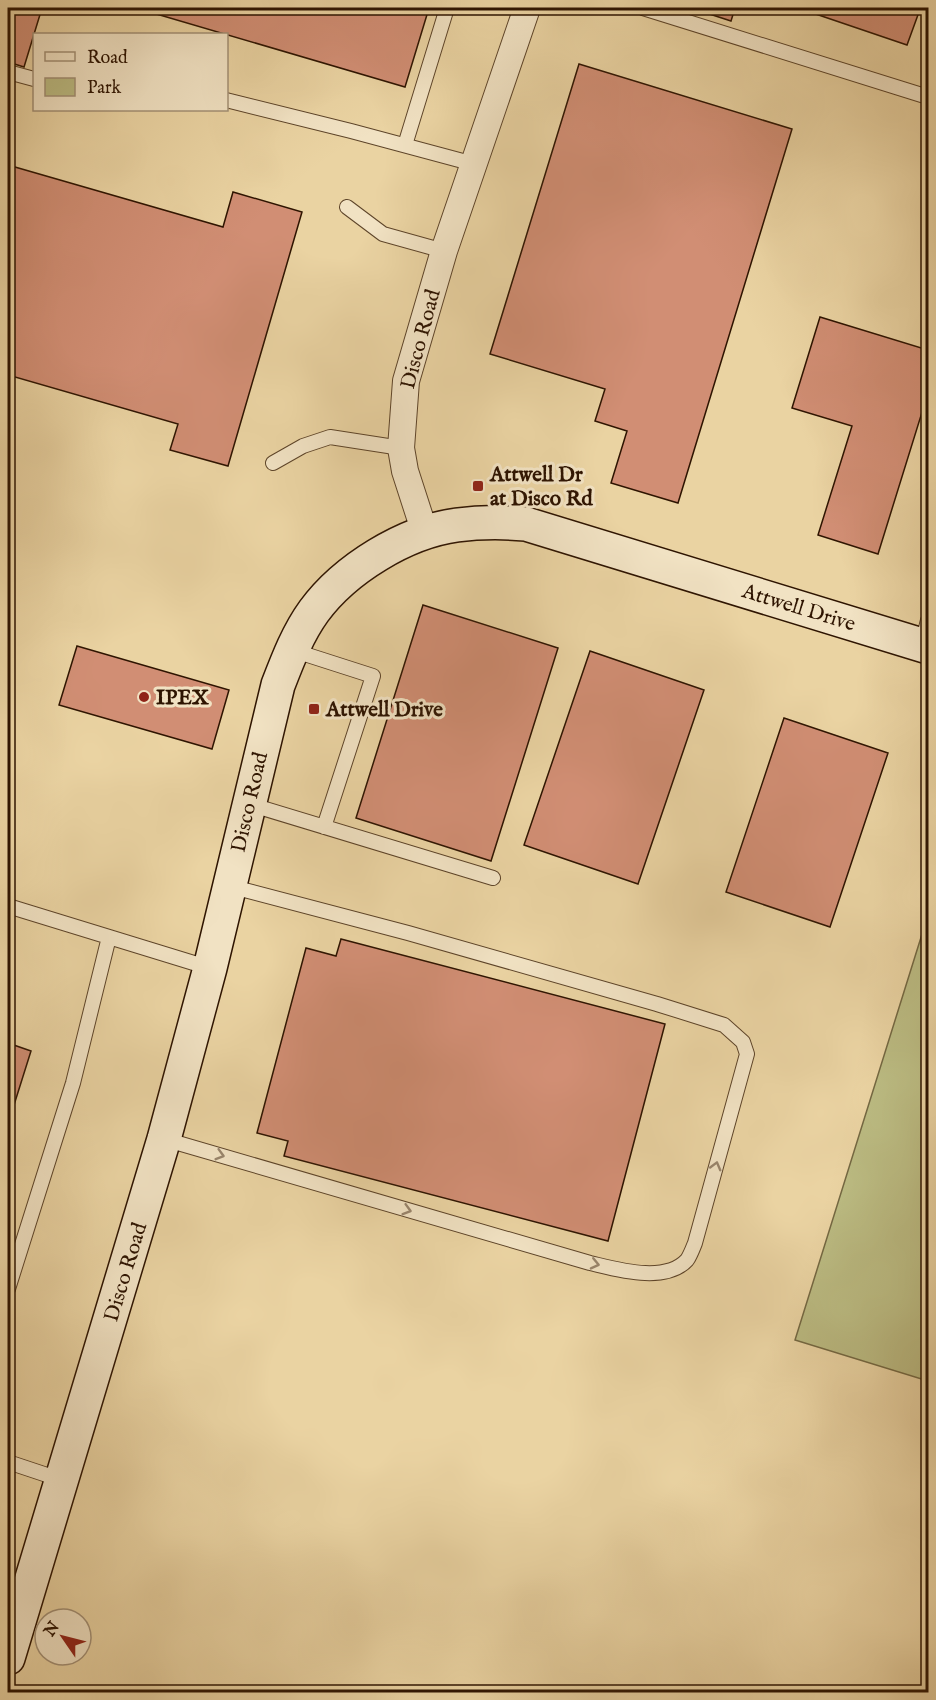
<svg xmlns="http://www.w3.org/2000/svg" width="936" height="1700" font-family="'IM FELL English',serif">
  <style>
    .green { fill: #bbbb82; stroke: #746842; stroke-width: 1.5 }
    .building { fill: #d18e74; stroke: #2e1401; stroke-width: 1.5 }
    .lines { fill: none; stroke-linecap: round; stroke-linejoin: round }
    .lane-casing { stroke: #5d4429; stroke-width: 16 }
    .street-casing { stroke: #5d4429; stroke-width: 28 }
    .secondary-casing { stroke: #2e1401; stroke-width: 36 }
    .lane { stroke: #f1e2c3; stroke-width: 14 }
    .street { stroke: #f1e2c3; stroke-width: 26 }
    .secondary { stroke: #f1e2c3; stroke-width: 33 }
    .oneway { stroke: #99856c }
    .poi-dot { fill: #8f2418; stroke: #f1e2c3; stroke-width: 2 }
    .labels { text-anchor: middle; stroke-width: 6; stroke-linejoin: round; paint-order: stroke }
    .street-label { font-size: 21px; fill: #2e1401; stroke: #f1e2c3 }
    .poi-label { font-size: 21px; font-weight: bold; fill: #2e1401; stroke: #f1e2c3; text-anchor: start }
  </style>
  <rect width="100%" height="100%" fill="#ead3a2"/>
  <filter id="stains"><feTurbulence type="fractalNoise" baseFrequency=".00333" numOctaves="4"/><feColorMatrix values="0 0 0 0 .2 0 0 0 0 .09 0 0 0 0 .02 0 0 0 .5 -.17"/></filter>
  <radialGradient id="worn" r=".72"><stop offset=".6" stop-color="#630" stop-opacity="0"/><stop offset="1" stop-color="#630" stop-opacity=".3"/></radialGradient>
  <path class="green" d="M 928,915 L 928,1381 L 795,1340 Z"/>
  <path class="building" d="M 8,8 L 42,8 L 24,67 L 8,62 Z
    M 136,8 L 429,8 L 405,87 Z
    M 691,8 L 735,8 L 731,21 Z
    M 798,8 L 928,8 L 928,16 L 919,12 L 907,45 Z
    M 579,64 L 792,129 L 678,503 L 611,483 L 627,431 L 595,421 L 605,389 L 490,354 Z
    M 8,165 L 223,227 L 233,192 L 302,212 L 228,466 L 170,450 L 178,424 L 8,375 Z
    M 820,317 L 928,350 L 928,393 L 878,554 L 818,535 L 852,426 L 792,408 Z
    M 423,605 L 558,648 L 491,861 L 356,818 Z
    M 77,646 L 229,690 L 212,749 L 59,705 Z
    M 590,651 L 704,690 L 638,884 L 524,845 Z
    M 784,718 L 888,753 L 830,927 L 726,892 Z
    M 341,939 L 665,1024 L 608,1241 L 284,1156 L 288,1141 L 257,1133 L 306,948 L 336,956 Z
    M 8,1043 L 31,1051 L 8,1124 Z"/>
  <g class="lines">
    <defs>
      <path id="lane" d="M 643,8 L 928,97
        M 8,72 L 34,79
        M 226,100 L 351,131 L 474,164
        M 405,145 L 447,8
        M 347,207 L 383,234 L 444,251
        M 273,463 L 303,446 L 330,437 L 401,448
        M 922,645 L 928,620
        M 292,650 L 373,676 L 324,827
        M 249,804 L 493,878
        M 8,906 L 210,968
        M 164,1139 L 590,1263 C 616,1269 665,1284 687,1260 C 690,1256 693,1248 695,1243 L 747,1054 L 743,1042 L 724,1025 L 657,1004 L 408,933 L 229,886
        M 8,1289 L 73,1083 L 109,937
        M 8,1462 L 62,1480"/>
      <path id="street" d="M 425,533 L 405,471 L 401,448 L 406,381 L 444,251 L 527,8"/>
      <path id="secondary" d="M 8,1658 L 164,1139 L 210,968 L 278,685 C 288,659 298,633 314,611 C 345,569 405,532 457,525 C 480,522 503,522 526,524 L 928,647"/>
    </defs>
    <use href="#lane" class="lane-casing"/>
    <use href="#street" class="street-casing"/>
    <use href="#secondary" class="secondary-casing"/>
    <use href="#lane" class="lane"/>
    <use href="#street" class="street"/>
    <use href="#secondary" class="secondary"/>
  </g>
  <defs><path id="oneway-chevron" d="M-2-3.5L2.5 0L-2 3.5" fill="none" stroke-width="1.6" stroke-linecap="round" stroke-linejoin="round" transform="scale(1.5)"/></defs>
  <g class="oneway">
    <use href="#oneway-chevron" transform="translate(220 1155) rotate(16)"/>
    <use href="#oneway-chevron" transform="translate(716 1166) rotate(-75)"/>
    <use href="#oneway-chevron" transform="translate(407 1210) rotate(16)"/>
    <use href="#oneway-chevron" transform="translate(595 1264) rotate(13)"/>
  </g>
  <g class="poi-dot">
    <rect x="472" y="480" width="12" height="12" rx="3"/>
    <circle cx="144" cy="697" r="6"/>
    <rect x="308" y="703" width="12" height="12" rx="3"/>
  </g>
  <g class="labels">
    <g class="street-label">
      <text transform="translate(420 339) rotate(-75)" y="7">Disco Road</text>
      <text transform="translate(799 607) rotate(17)" y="7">Attwell Drive</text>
      <text transform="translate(249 802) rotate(-77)" y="7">Disco Road</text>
      <text transform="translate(125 1272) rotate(-73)" y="7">Disco Road</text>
    </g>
    <g class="poi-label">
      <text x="490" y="481">Attwell Dr<tspan x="490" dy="24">at Disco Rd</tspan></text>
      <text x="156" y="704">IPEX</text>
      <text x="326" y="716">Attwell Drive</text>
    </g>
  </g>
  <rect width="936" height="1700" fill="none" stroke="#ead3a2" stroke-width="30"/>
  <rect x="9" y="9" width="918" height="1682" fill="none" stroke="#2e1401" stroke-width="3"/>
  <rect x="15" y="15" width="906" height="1670" fill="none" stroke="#2e1401" stroke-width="1.5"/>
  <rect x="33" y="33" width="195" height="78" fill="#f1e2c3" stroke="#a39075" stroke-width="1.5"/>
  <rect x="45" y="52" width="30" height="9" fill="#f1e2c3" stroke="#a39075" stroke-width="1.5"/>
  <text x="87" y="63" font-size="18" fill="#2e1401">Road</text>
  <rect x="45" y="78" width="30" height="18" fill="#bbbb82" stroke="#a39075" stroke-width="1.5"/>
  <text x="87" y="93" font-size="18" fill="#2e1401">Park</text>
  <g transform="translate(63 1637) rotate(305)"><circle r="28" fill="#f1e2c3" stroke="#a39075" stroke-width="1.5"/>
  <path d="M0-4.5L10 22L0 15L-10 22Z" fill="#8f2418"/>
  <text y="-9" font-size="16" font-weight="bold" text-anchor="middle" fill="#2e1401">N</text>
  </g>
  <rect width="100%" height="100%" filter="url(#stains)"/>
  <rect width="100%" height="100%" fill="url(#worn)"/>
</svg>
